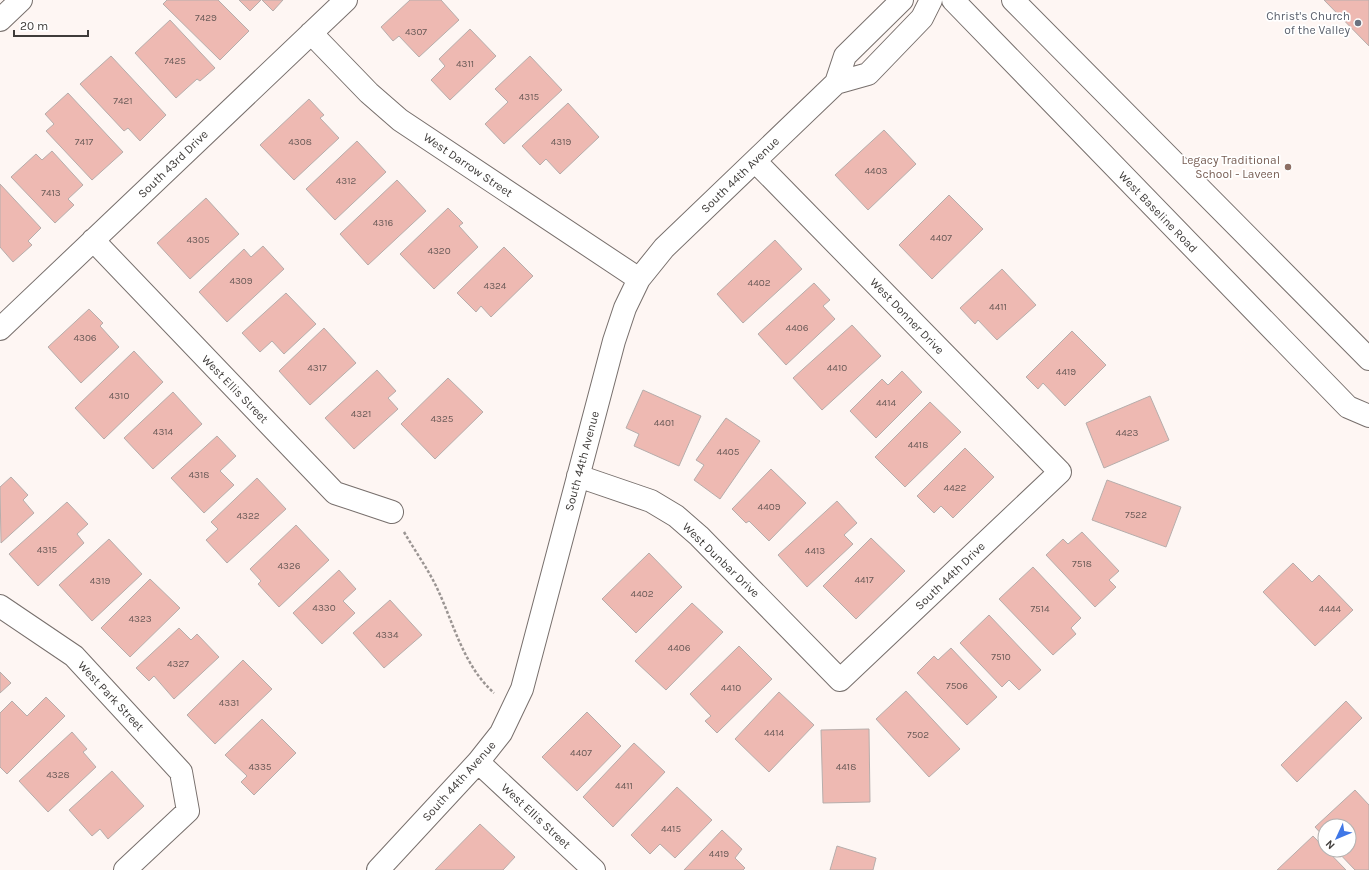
<svg xmlns="http://www.w3.org/2000/svg" width="1369" height="870" font-family="Karla,sans-serif">
  <style>
    .building { fill: #eeb9b2; stroke: #b6adab }
    .lines { fill: none; stroke-linecap: round; stroke-linejoin: round }
    .minor-casing { stroke: #776f6c; stroke-width: 24 }
    .major-casing { stroke: #776f6c; stroke-width: 24 }
    .path { stroke: #9b9593; stroke-width: 2.5; stroke-dasharray: 3 2; stroke-linecap: butt }
    .minor { stroke: #fff; stroke-width: 22 }
    .major { stroke: #fff; stroke-width: 22 }
    .worship-dot { fill: #6b7280; stroke: #fff; stroke-width: 1.5 }
    .education-dot { fill: #8d6e63; stroke: #fff; stroke-width: 1.5 }
    .labels { text-anchor: middle; stroke-width: 3.5; stroke-linejoin: round; paint-order: stroke }
    .number-label { font-size: 10px; fill: #6b5b58 }
    .worship-label { font-size: 12px; fill: #5b616d; stroke: #fff; text-anchor: end }
    .education-label { font-size: 12px; fill: #785e54; stroke: #fff; text-anchor: end }
    .street-label { font-size: 12px; fill: #3f3c3a; stroke: #fff }
  </style>
  <rect width="100%" height="100%" fill="#fef6f3"/>
  <path class="building" d="M 167,0 L 218,0 L 249,31 L 220,60 L 163,4 Z
    M 239,0 L 261,0 L 250,11 Z
    M 262,0 L 283,0 L 273,11 Z
    M 410,0 L 441,0 L 459,20 L 419,57 L 399,36 L 393,41 L 381,27 Z
    M 1324,0 L 1369,0 L 1369,46 Z
    M 170,20 L 215,68 L 200,81 L 197,79 L 176,98 L 135,53 Z
    M 470,29 L 496,56 L 450,100 L 431,80 L 445,66 L 439,59 Z
    M 111,56 L 166,115 L 140,141 L 128,128 L 124,131 L 80,84 Z
    M 530,56 L 562,90 L 504,144 L 485,124 L 508,102 L 495,89 Z
    M 68,93 L 123,152 L 92,180 L 46,131 L 54,124 L 45,114 Z
    M 309,99 L 324,115 L 320,118 L 339,138 L 294,180 L 260,145 Z
    M 568,103 L 599,137 L 560,174 L 546,159 L 540,165 L 522,146 Z
    M 884,130 L 916,164 L 868,210 L 835,175 Z
    M 357,141 L 386,172 L 335,220 L 306,189 Z
    M 52,151 L 83,185 L 68,199 L 74,205 L 55,223 L 11,177 L 36,154 L 42,160 Z
    M 397,180 L 426,211 L 368,265 L 340,234 Z
    M 0,184 L 41,228 L 28,241 L 32,245 L 13,262 L 0,247 Z
    M 949,195 L 983,229 L 932,279 L 899,245 Z
    M 206,198 L 239,234 L 190,279 L 157,243 Z
    M 448,208 L 463,223 L 459,226 L 478,247 L 434,289 L 400,254 Z
    M 775,240 L 802,269 L 743,323 L 717,294 Z
    M 263,246 L 284,269 L 227,322 L 199,292 L 244,249 L 251,257 Z
    M 504,247 L 533,276 L 491,317 L 481,306 L 476,312 L 457,293 Z
    M 1002,269 L 1036,305 L 997,340 L 978,320 L 975,324 L 960,308 Z
    M 814,283 L 830,300 L 823,306 L 835,319 L 786,365 L 758,334 Z
    M 286,293 L 316,324 L 284,354 L 272,341 L 260,352 L 242,333 Z
    M 89,309 L 103,323 L 100,326 L 119,347 L 81,383 L 48,347 Z
    M 852,325 L 881,356 L 822,410 L 793,378 Z
    M 324,328 L 356,363 L 310,405 L 279,371 Z
    M 1072,331 L 1106,365 L 1065,406 L 1043,383 L 1038,389 L 1026,377 Z
    M 134,351 L 163,382 L 104,439 L 75,408 Z
    M 377,370 L 396,391 L 388,398 L 398,409 L 354,449 L 325,418 Z
    M 902,371 L 922,392 L 876,438 L 850,411 L 882,379 L 888,385 Z
    M 448,378 L 483,412 L 435,459 L 401,424 Z
    M 643,390 L 701,416 L 679,466 L 634,446 L 639,434 L 626,428 Z
    M 173,392 L 202,424 L 153,469 L 124,438 Z
    M 1150,396 L 1169,440 L 1104,468 L 1086,423 Z
    M 930,402 L 961,432 L 905,487 L 875,457 Z
    M 726,418 L 760,441 L 720,499 L 694,480 L 704,465 L 696,460 Z
    M 217,436 L 236,456 L 220,471 L 234,485 L 204,513 L 171,478 Z
    M 965,448 L 994,477 L 953,518 L 941,506 L 934,513 L 917,496 Z
    M 771,469 L 806,503 L 769,541 L 749,521 L 746,523 L 732,509 Z
    M 11,477 L 28,495 L 23,500 L 34,513 L 1,543 L 0,487 Z
    M 257,478 L 286,509 L 227,563 L 206,540 L 218,529 L 211,522 Z
    M 1107,480 L 1181,507 L 1166,547 L 1092,520 Z
    M 837,501 L 857,523 L 844,535 L 853,544 L 807,587 L 778,555 Z
    M 67,502 L 88,524 L 77,534 L 84,543 L 38,586 L 9,554 Z
    M 296,525 L 329,560 L 279,607 L 258,584 L 261,581 L 250,569 Z
    M 1082,532 L 1119,571 L 1109,580 L 1116,587 L 1095,607 L 1046,555 L 1063,539 L 1068,544 Z
    M 871,538 L 905,571 L 856,619 L 823,586 Z
    M 109,539 L 142,574 L 92,621 L 59,585 Z
    M 649,553 L 682,587 L 636,633 L 602,599 Z
    M 1293,563 L 1312,582 L 1319,575 L 1353,610 L 1315,646 L 1263,592 Z
    M 1033,567 L 1081,618 L 1071,628 L 1076,634 L 1053,655 L 999,599 Z
    M 339,570 L 356,589 L 343,601 L 355,613 L 322,644 L 293,613 Z
    M 150,579 L 180,608 L 130,657 L 101,628 Z
    M 390,600 L 422,635 L 384,668 L 353,633 Z
    M 692,603 L 723,632 L 666,690 L 635,661 Z
    M 989,615 L 1041,670 L 1019,690 L 1009,680 L 1002,687 L 960,643 Z
    M 179,628 L 191,640 L 197,634 L 219,657 L 174,699 L 154,676 L 149,681 L 136,668 Z
    M 739,646 L 772,679 L 717,733 L 705,721 L 711,716 L 690,694 Z
    M 951,648 L 997,697 L 967,725 L 917,673 L 934,656 L 938,660 Z
    M 243,660 L 272,689 L 215,744 L 187,715 Z
    M 0,672 L 11,683 L 0,693 Z
    M 906,691 L 960,749 L 929,777 L 876,719 Z
    M 779,692 L 814,725 L 769,772 L 735,739 Z
    M 46,697 L 65,716 L 7,774 L 0,767 L 0,713 L 12,701 L 27,716 Z
    M 1346,701 L 1362,718 L 1297,782 L 1281,765 Z
    M 587,712 L 621,746 L 577,791 L 542,757 Z
    M 262,719 L 296,753 L 254,795 L 241,782 L 247,776 L 225,755 Z
    M 869,729 L 870,802 L 823,803 L 821,730 Z
    M 72,732 L 87,749 L 83,752 L 96,767 L 48,812 L 19,781 Z
    M 634,743 L 665,772 L 613,827 L 583,797 Z
    M 112,771 L 144,806 L 108,839 L 100,829 L 92,836 L 69,810 Z
    M 677,787 L 712,820 L 675,858 L 660,844 L 650,854 L 631,835 Z
    M 1355,790 L 1369,805 L 1369,870 L 1355,870 L 1336,850 L 1349,850 L 1349,826 L 1325,826 L 1325,838 L 1315,827 Z
    M 480,824 L 515,857 L 503,870 L 435,870 Z
    M 722,830 L 742,849 L 735,858 L 745,868 L 743,870 L 684,870 Z
    M 1313,836 L 1346,870 L 1277,870 Z
    M 837,846 L 876,858 L 873,870 L 830,870 Z"/>
  <g class="lines">
    <defs>
      <path id="minor" d="M 311,33 L 369,93 L 400,120 L 639,279
        M 836,83 L 845,56 L 902,0
        M 93,240 L 335,493 L 392,512
        M 0,329 L 346,0
        M 578,476 L 651,501 L 676,516 L 699,536 L 840,680 L 1060,472 L 755,161
        M 0,606 L 74,656 L 181,772 L 188,811 L 125,870
        M 478,762 L 594,870
        M 378,870 L 478,762 L 501,733 L 522,689 L 614,341 L 625,308 L 639,279 L 664,248 L 836,83 L 868,74 L 922,18 L 931,0"/>
      <path id="major" d="M 953,0 L 1348,407 L 1369,416
        M 1013,0 L 1369,359
        M 0,20 L 21,0"/>
    </defs>
    <use href="#minor" class="minor-casing"/>
    <use href="#major" class="major-casing"/>
    <path class="path" d="M 404,532 C 415,551 428,569 437,588 C 454,624 463,665 494,693"/>
    <use href="#minor" class="minor"/>
    <use href="#major" class="major"/>
  </g>
  <circle class="worship-dot" cx="1358" cy="23" r="4"/>
  <circle class="education-dot" cx="1288" cy="167" r="4"/>
  <g class="labels">
    <g class="number-label">
      <text x="206" y="21">7429</text>
      <text x="416" y="35">4307</text>
      <text x="175" y="64">7425</text>
      <text x="465" y="67">4311</text>
      <text x="529" y="100">4315</text>
      <text x="123" y="104">7421</text>
      <text x="84" y="145">7417</text>
      <text x="300" y="145">4308</text>
      <text x="561" y="145">4319</text>
      <text x="876" y="174">4403</text>
      <text x="346" y="184">4312</text>
      <text x="51" y="196">7413</text>
      <text x="383" y="226">4316</text>
      <text x="941" y="241">4407</text>
      <text x="198" y="243">4305</text>
      <text x="439" y="254">4320</text>
      <text x="241" y="284">4309</text>
      <text x="759" y="286">4402</text>
      <text x="495" y="289">4324</text>
      <text x="998" y="310">4411</text>
      <text x="797" y="331">4406</text>
      <text x="85" y="341">4306</text>
      <text x="317" y="371">4317</text>
      <text x="837" y="371">4410</text>
      <text x="1066" y="375">4419</text>
      <text x="119" y="399">4310</text>
      <text x="886" y="406">4414</text>
      <text x="361" y="417">4321</text>
      <text x="442" y="422">4325</text>
      <text x="664" y="426">4401</text>
      <text x="163" y="435">4314</text>
      <text x="1127" y="436">4423</text>
      <text x="918" y="448">4418</text>
      <text x="728" y="455">4405</text>
      <text x="199" y="478">4318</text>
      <text x="955" y="491">4422</text>
      <text x="769" y="510">4409</text>
      <text x="1136" y="518">7522</text>
      <text x="248" y="519">4322</text>
      <text x="47" y="553">4315</text>
      <text x="815" y="554">4413</text>
      <text x="1082" y="567">7518</text>
      <text x="289" y="569">4326</text>
      <text x="864" y="583">4417</text>
      <text x="100" y="584">4319</text>
      <text x="642" y="597">4402</text>
      <text x="324" y="611">4330</text>
      <text x="1040" y="612">7514</text>
      <text x="1330" y="612">4444</text>
      <text x="140" y="622">4323</text>
      <text x="387" y="638">4334</text>
      <text x="679" y="651">4406</text>
      <text x="1001" y="660">7510</text>
      <text x="178" y="667">4327</text>
      <text x="957" y="689">7506</text>
      <text x="731" y="691">4410</text>
      <text x="229" y="706">4331</text>
      <text x="774" y="736">4414</text>
      <text x="918" y="738">7502</text>
      <text x="581" y="756">4407</text>
      <text x="260" y="770">4335</text>
      <text x="846" y="770">4418</text>
      <text x="58" y="778">4328</text>
      <text x="624" y="789">4411</text>
      <text x="671" y="832">4415</text>
      <text x="719" y="857">4419</text>
    </g>
    <g class="worship-label">
      <text x="1350" y="20">Christ's Church<tspan x="1350" dy="14">of the Valley</tspan></text>
    </g>
    <g class="education-label">
      <text x="1280" y="164">Legacy Traditional<tspan x="1280" dy="14">School - Laveen</tspan></text>
    </g>
    <g class="street-label">
      <text transform="translate(173 164) rotate(-44)" y="4">South 43rd Drive</text>
      <text transform="translate(468 165) rotate(34)" y="4">West Darrow Street</text>
      <text transform="translate(740 175) rotate(-44)" y="4">South 44th Avenue</text>
      <text transform="translate(1158 212) rotate(46)" y="4">West Baseline Road</text>
      <text transform="translate(907 316) rotate(46)" y="4">West Donner Drive</text>
      <text transform="translate(235 389) rotate(46)" y="4">West Ellis Street</text>
      <text transform="translate(582 461) rotate(-75)" y="4">South 44th Avenue</text>
      <text transform="translate(721 560) rotate(44)" y="4">West Dunbar Drive</text>
      <text transform="translate(950 576) rotate(-44)" y="4">South 44th Drive</text>
      <text transform="translate(111 696) rotate(47)" y="4">West Park Street</text>
      <text transform="translate(459 781) rotate(-48)" y="4">South 44th Avenue</text>
      <text transform="translate(536 816) rotate(43)" y="4">West Ellis Street</text>
    </g>
  </g>
  <g transform="translate(1337 838) rotate(226)"><circle r="19" fill="#ffffff" stroke="#b2b1b0"/>
  <path d="M0-3L7 15L0 10L-7 15Z" fill="#3f77e7"/>
  <text y="-6" font-size="11" font-weight="bold" text-anchor="middle" fill="#3f3c3a">N</text>
  </g>
  <path d="M14 30v6h74v-6" fill="none" stroke="#3f3c3a" stroke-width="2"/>
  <text x="20" y="30" font-size="12" fill="#3f3c3a" stroke="#ffffff" stroke-width="3" paint-order="stroke">20 m</text>
</svg>
